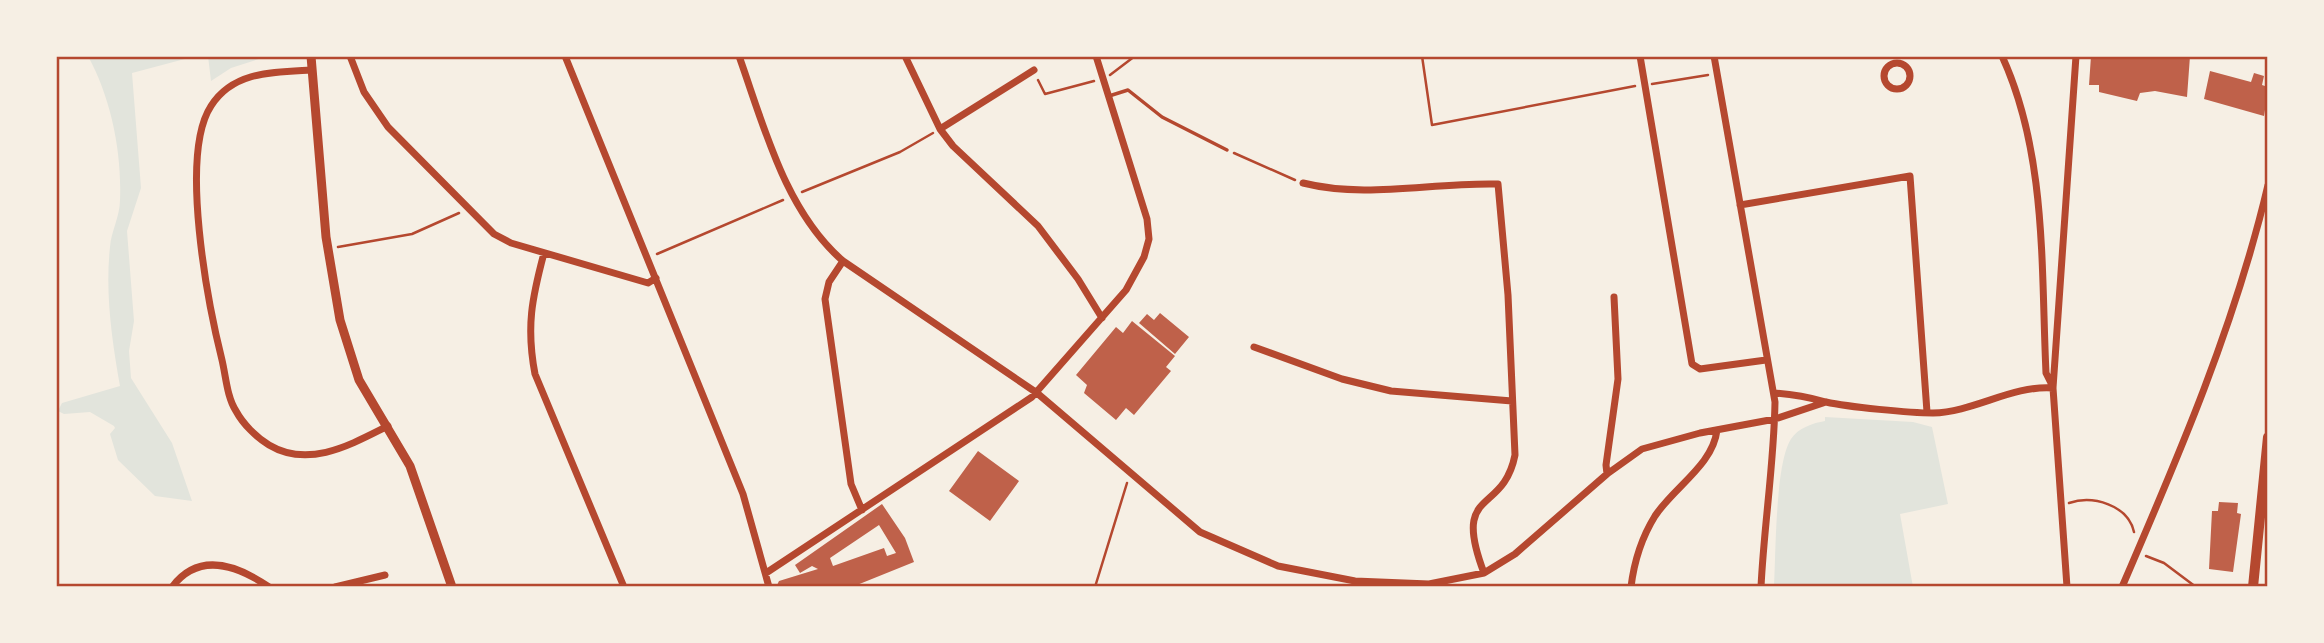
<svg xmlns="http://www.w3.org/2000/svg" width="2324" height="643" font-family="Rubik,sans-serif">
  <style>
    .green { fill: #e2e4dc }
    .building { fill: #bf614a; fill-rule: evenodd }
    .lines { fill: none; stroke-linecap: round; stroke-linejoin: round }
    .path { stroke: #b5482f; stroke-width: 2.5 }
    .service { stroke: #b5482f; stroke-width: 3.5 }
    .minor { stroke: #b5482f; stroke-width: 7 }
    .tertiary { stroke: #b5482f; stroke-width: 9 }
    .primary { stroke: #b5482f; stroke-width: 10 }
    .neatline { fill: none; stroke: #b5482f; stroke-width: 2.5 }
  </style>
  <rect width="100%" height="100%" fill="#f6efe4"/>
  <path class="green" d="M 88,56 L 196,56 L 132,73 L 141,188 L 127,231 L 134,321 L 129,351 L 131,378 L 172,443 L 192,501 L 155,496 L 118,460 L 110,434 L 115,428 L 114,426 L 90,412 L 64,414 L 58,411 L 62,403 L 120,386 C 112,341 105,293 110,247 C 111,232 120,216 120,200 C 122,152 111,98 88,56 Z
    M 208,56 L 268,56 L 231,68 L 211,81 Z
    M 1825,417 L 1913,422 L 1932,427 L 1948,504 L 1900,514 L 1913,587 L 1774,587 C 1776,554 1775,464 1791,439 C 1798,428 1813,423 1825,421 Z"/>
  <path class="building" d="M 2091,56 L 2190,56 L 2187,97 L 2155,91 L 2140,93 L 2137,101 L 2099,92 L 2099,85 L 2089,85 Z
    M 2210,71 L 2251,82 L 2254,73 L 2264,76 L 2262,85 L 2268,87 L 2268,91 L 2264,116 L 2204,99 Z
    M 1160,313 L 1189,337 L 1175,354 L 1139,323 L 1147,314 L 1154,320 Z
    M 1132,321 L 1175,356 L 1166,367 L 1171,371 L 1134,415 L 1126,408 L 1116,420 L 1084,393 L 1087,385 L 1076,375 L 1116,327 L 1123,333 Z
    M 978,451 L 1019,481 L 990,521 L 949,491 Z
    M 2219,502 L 2238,503 L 2237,513 L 2241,514 L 2233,572 L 2209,569 L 2212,511 L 2218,511 Z
    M 882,504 L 905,538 L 914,562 L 852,587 L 776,587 L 779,581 L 818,569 L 812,566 L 800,573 L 795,565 ZM 879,525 L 896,553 L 887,556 L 884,548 L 833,566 L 830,558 Z"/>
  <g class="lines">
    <path class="path" d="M 1422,56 L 1432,125 L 1635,86
      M 1110,75 L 1135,56
      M 1038,80 L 1045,94 L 1094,81
      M 1652,84 L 1708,75
      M 1234,153 L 1295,180
      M 802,192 L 900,152 L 933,133
      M 338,247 L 412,234 L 459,213
      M 657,254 L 783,200
      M 2069,503 C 2093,495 2128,505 2134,532
      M 2146,556 L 2164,563 L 2196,587
      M 1095,587 L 1127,483"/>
    <path class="service" d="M 1109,96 L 1128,90 L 1162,117 L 1227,150"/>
    <path class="minor" d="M 350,56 L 364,92 L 388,127 L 494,234 L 511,243 L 648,283 L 656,278
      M 565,56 L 743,494 L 769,587
      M 739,56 C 764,126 785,211 843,261 L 1037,393 L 1200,532 L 1278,566 L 1355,581 L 1429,584 L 1484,573 L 1515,554 L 1607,474 L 1642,449 L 1700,433 L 1775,419 L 1826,402
      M 905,56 L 940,129 L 953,146 L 1038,226 L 1078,279 L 1102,318
      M 1640,56 L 1692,364 L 1700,369 L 1766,360
      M 1714,56 L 1775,402 C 1774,464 1764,525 1761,587
      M 2002,56 C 2047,154 2041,268 2046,373 L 2053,387
      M1884 76a13 13 0 1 1 26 0a13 13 0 1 1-26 0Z
      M 311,70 C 274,72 233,71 211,106 C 179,155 208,304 222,360 C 226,377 227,397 236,411 C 243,424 256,437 269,445 C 309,469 352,444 388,426
      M 940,129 L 1034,70
      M 1303,183 C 1367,199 1432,182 1498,184 L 1508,295 L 1515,455 C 1503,516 1451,486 1484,573
      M 1740,205 L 1910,176 L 1927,412
      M 544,253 C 532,298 526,327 535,374 L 624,587
      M 843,261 L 829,282 L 825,299 L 851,484 L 862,510
      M 1254,347 L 1342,379 L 1391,391 L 1512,401
      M 1774,393 C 1793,394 1808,397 1826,402 C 1848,407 1910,413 1933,413 C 1974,412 2012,385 2053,388
      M 1607,474 L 1606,465 L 1618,379 L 1614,297
      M 766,573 L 1032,397 L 1126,290 L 1144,257 L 1149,239 L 1147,219 L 1096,56
      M 172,587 C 199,551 237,565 269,587
      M 335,587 L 385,575
      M 1631,587 C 1634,562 1642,537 1655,516 C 1674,487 1713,465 1717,430
      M 2067,587 L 2053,388 L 2076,56
      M 2122,587 C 2179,455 2235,325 2268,185"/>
    <path class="tertiary" d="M 311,56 L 326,237 L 340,320 L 359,380 L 410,466 L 452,587"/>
    <path class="primary" d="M 2253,587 L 2268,437"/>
  </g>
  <rect width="2324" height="643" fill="none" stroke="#f6efe4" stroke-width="116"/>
  <rect x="58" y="58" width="2208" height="527" class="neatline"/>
</svg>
